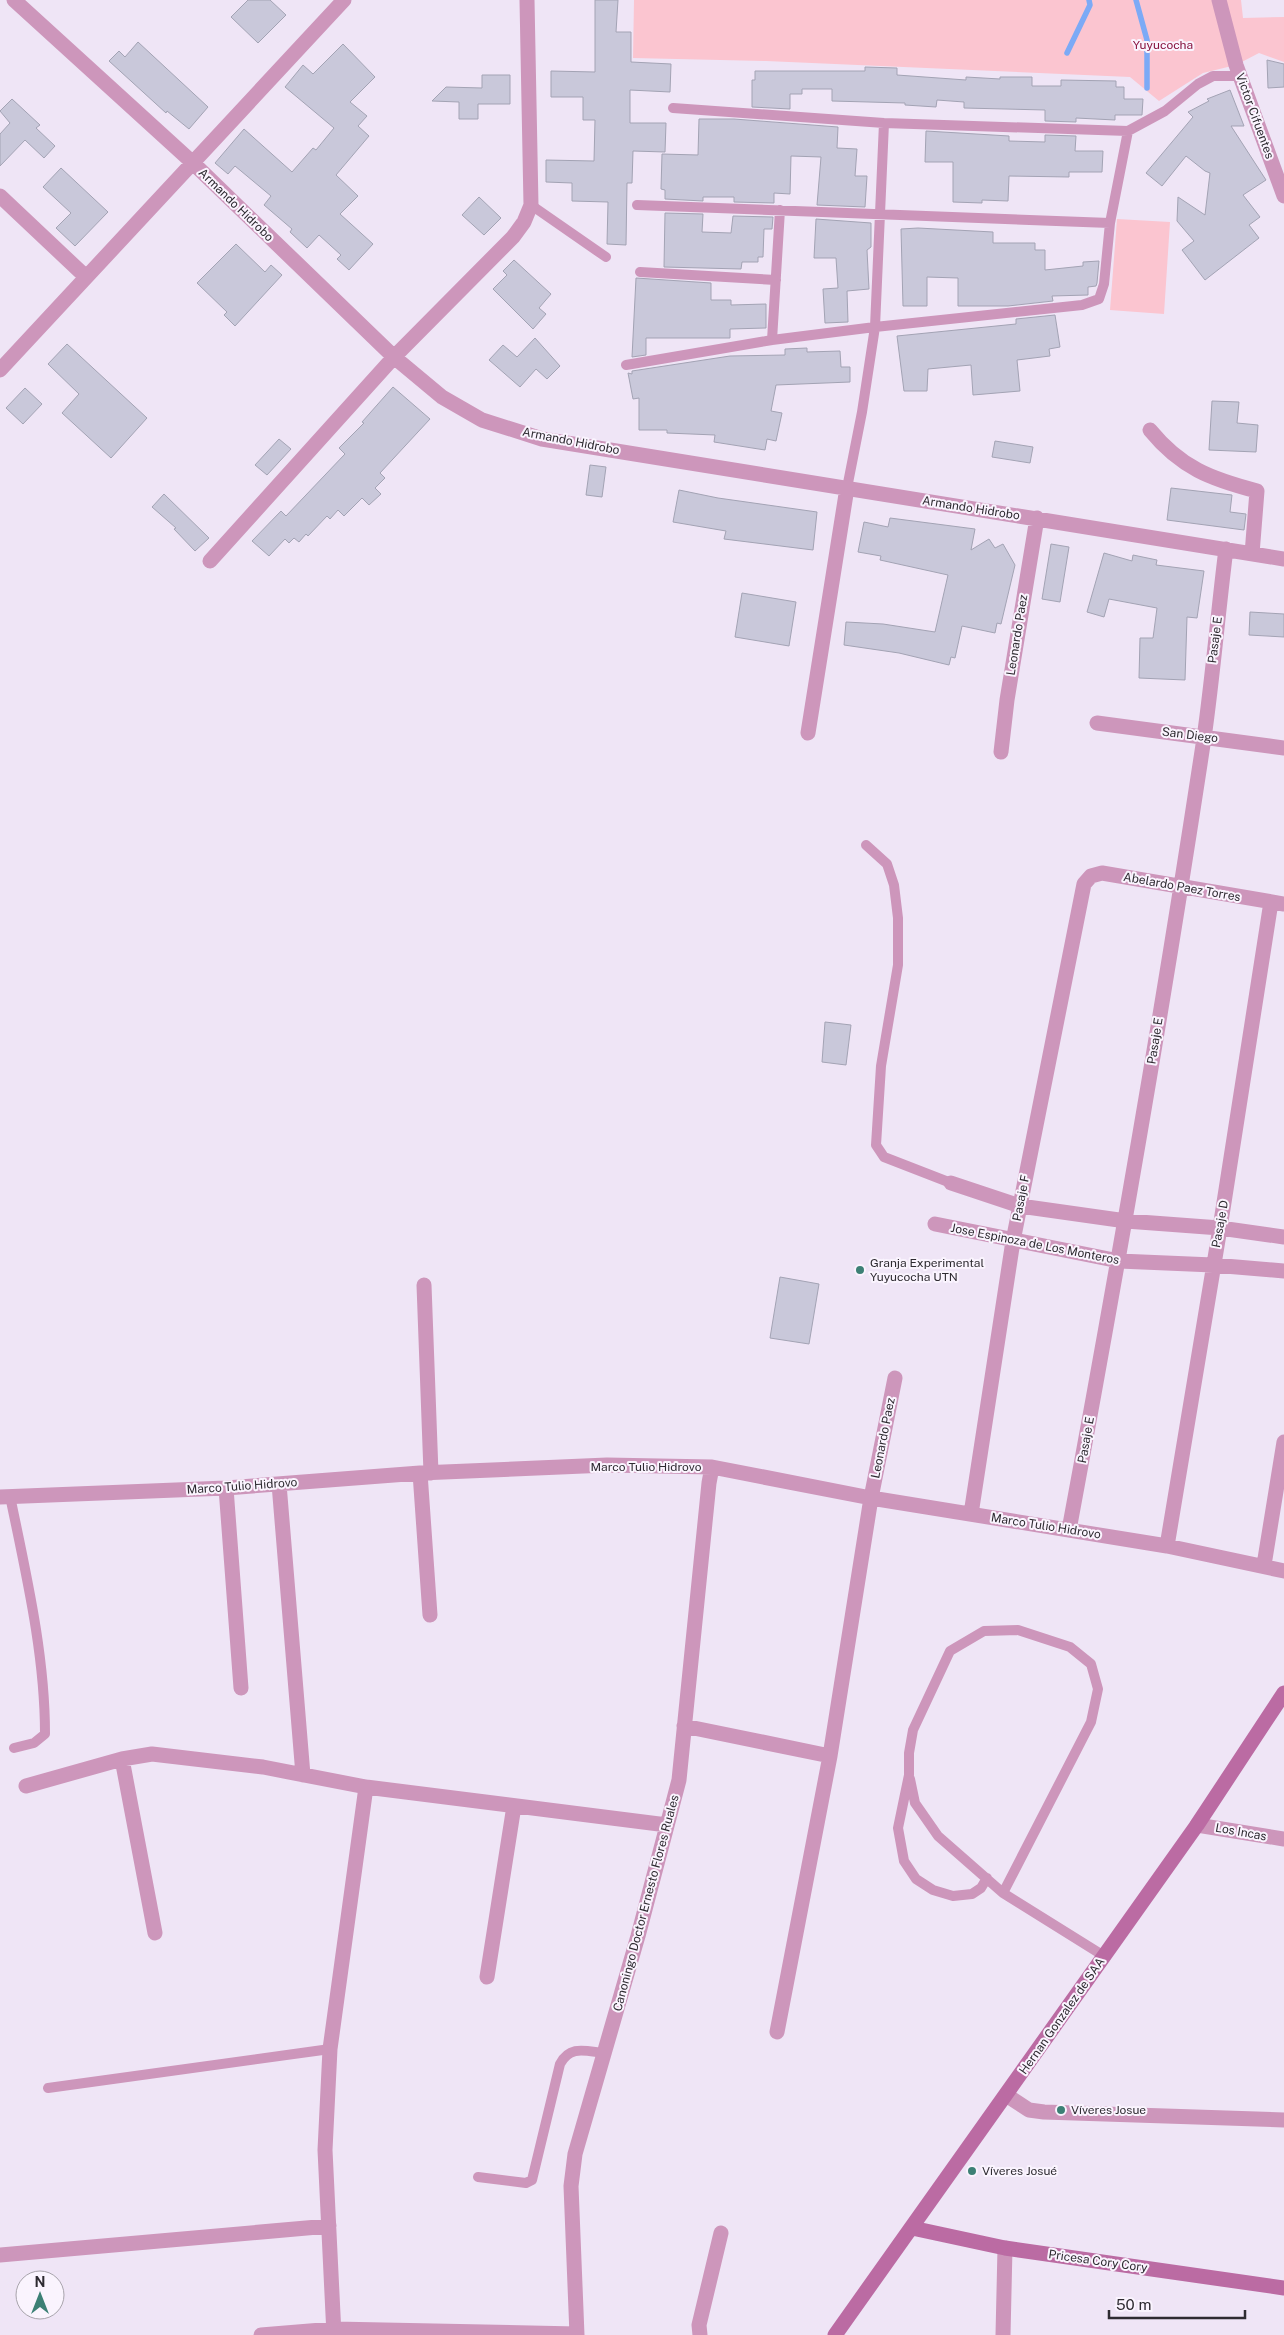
<svg xmlns="http://www.w3.org/2000/svg" width="1284" height="2335" font-family="'Public Sans',sans-serif">
  <style>
    .green { fill: #fbc5d0 }
    .lines { fill: none; stroke-linecap: round; stroke-linejoin: round }
    .stream { stroke: #7caaf6; stroke-width: 5.5 }
    .building { fill: #c9c8da; stroke: #a3a3b4 }
    .lane { stroke: #cd96bb; stroke-width: 10 }
    .street { stroke: #cd96bb; stroke-width: 15 }
    .secondary { stroke: #bb6ba3; stroke-width: 15 }
    .poi-dot { fill: #3c8075; stroke: #faf4fe; stroke-width: 2 }
    .labels { text-anchor: middle; stroke-width: 4; stroke-linejoin: round; paint-order: stroke }
    .park-label { font-size: 12px; fill: #88133f; stroke: #faf4fe }
    .street-label { font-size: 12px; fill: #2e2b31; stroke: #faf4fe }
    .poi-label { font-size: 12px; fill: #2e2b31; stroke: #faf4fe; text-anchor: start }
  </style>
  <rect width="100%" height="100%" fill="#efe5f6"/>
  <path class="green" d="M 634,0 L 1241,0 L 1243,18 L 1284,17 L 1284,62 L 1259,53 L 1236,65 L 1203,73 L 1159,101 L 1130,77 L 766,61 L 633,58 Z
    M 1117,219 L 1170,222 L 1164,314 L 1110,310 Z"/>
  <g class="lines">
    <path class="stream" d="M 1136,0 L 1147,40 L 1147,88
      M 1067,53 L 1090,5 L 1089,0"/>
  </g>
  <path class="building" d="M 248,0 L 270,0 L 286,15 L 258,43 L 231,17 Z
    M 595,0 L 618,0 L 616,32 L 631,32 L 631,62 L 671,64 L 670,92 L 630,90 L 630,123 L 666,123 L 665,152 L 633,151 L 632,183 L 627,183 L 626,245 L 607,244 L 608,202 L 572,201 L 572,183 L 546,182 L 546,160 L 594,161 L 595,120 L 583,120 L 583,97 L 551,97 L 551,71 L 595,72 Z
    M 138,42 L 208,107 L 189,129 L 167,111 L 166,113 L 109,61 L 119,51 L 125,57 Z
    M 343,44 L 375,77 L 350,102 L 367,116 L 358,126 L 369,136 L 336,175 L 358,196 L 340,214 L 373,244 L 349,270 L 337,259 L 341,255 L 319,235 L 307,248 L 290,232 L 292,229 L 264,205 L 271,196 L 235,166 L 228,174 L 215,163 L 244,129 L 292,172 L 313,148 L 316,150 L 334,128 L 285,87 L 303,65 L 313,74 Z
    M 1267,60 L 1284,64 L 1284,87 L 1268,88 Z
    M 865,67 L 897,68 L 897,75 L 966,80 L 966,77 L 1000,79 L 1000,77 L 1032,77 L 1032,86 L 1061,86 L 1061,80 L 1116,81 L 1116,87 L 1124,87 L 1124,99 L 1143,99 L 1142,115 L 1115,115 L 1115,120 L 1076,118 L 1076,122 L 1045,121 L 1045,110 L 964,108 L 964,102 L 937,100 L 936,107 L 905,105 L 905,103 L 832,101 L 832,89 L 802,89 L 802,94 L 790,94 L 790,109 L 752,107 L 752,80 L 755,80 L 755,71 L 865,71 Z
    M 482,75 L 510,75 L 510,104 L 478,104 L 478,119 L 459,119 L 459,102 L 432,101 L 446,87 L 482,88 Z
    M 1230,90 L 1244,126 L 1231,126 L 1266,180 L 1243,195 L 1260,217 L 1249,225 L 1259,238 L 1205,280 L 1182,250 L 1194,241 L 1177,221 L 1178,197 L 1205,215 L 1210,173 L 1205,171 L 1186,156 L 1162,186 L 1146,173 L 1193,117 L 1188,112 L 1209,101 L 1207,99 Z
    M 12,99 L 40,125 L 36,128 L 55,146 L 44,158 L 25,140 L 0,166 L 0,134 L 10,123 L 0,111 Z
    M 699,119 L 734,119 L 838,127 L 837,148 L 857,149 L 855,176 L 867,176 L 865,207 L 817,205 L 821,157 L 791,156 L 790,194 L 774,193 L 774,203 L 734,202 L 734,197 L 703,197 L 703,201 L 665,199 L 665,190 L 661,189 L 662,154 L 698,155 Z
    M 926,131 L 1009,136 L 1009,141 L 1045,142 L 1045,135 L 1076,136 L 1075,151 L 1103,151 L 1102,172 L 1069,172 L 1069,177 L 1009,176 L 1008,201 L 982,200 L 982,203 L 953,202 L 953,162 L 925,162 Z
    M 61,168 L 108,212 L 75,246 L 56,228 L 71,213 L 43,187 Z
    M 479,197 L 501,218 L 484,235 L 462,215 Z
    M 665,213 L 703,214 L 702,232 L 731,233 L 733,216 L 773,217 L 772,229 L 764,229 L 763,257 L 758,257 L 758,262 L 742,262 L 741,269 L 664,267 Z
    M 816,219 L 871,223 L 871,247 L 867,250 L 869,289 L 847,291 L 848,322 L 825,323 L 823,289 L 838,288 L 836,258 L 814,258 Z
    M 918,228 L 993,232 L 993,243 L 1035,243 L 1035,250 L 1045,250 L 1045,270 L 1083,266 L 1083,262 L 1099,261 L 1097,283 L 1096,286 L 1088,287 L 1088,295 L 1052,296 L 1053,301 L 1008,306 L 958,306 L 958,278 L 927,277 L 927,306 L 903,306 L 901,229 Z
    M 236,244 L 265,272 L 271,265 L 282,275 L 235,326 L 224,315 L 227,312 L 197,283 Z
    M 514,260 L 551,294 L 539,308 L 546,314 L 533,329 L 493,289 L 507,275 L 503,271 Z
    M 636,278 L 711,283 L 711,300 L 731,300 L 731,305 L 766,304 L 766,328 L 730,329 L 730,338 L 646,338 L 646,355 L 632,357 Z
    M 1055,315 L 1060,347 L 1049,349 L 1050,356 L 1017,360 L 1020,391 L 973,395 L 971,365 L 928,369 L 927,391 L 904,391 L 897,336 L 1016,324 L 1016,319 Z
    M 535,338 L 560,366 L 547,379 L 536,369 L 520,387 L 489,360 L 503,345 L 517,357 Z
    M 67,344 L 147,418 L 111,458 L 62,413 L 79,394 L 48,364 Z
    M 807,348 L 807,352 L 840,351 L 841,367 L 850,367 L 850,382 L 776,385 L 771,411 L 782,413 L 776,441 L 767,439 L 765,450 L 714,442 L 715,435 L 667,433 L 667,430 L 639,430 L 639,398 L 633,399 L 628,373 L 632,374 L 632,371 L 730,356 L 785,355 L 785,349 Z
    M 393,387 L 430,419 L 380,473 L 385,478 L 375,488 L 381,494 L 369,505 L 362,498 L 344,516 L 338,510 L 330,519 L 327,516 L 308,536 L 306,534 L 299,542 L 294,538 L 289,543 L 285,539 L 269,556 L 252,541 L 281,511 L 286,516 L 345,454 L 339,448 L 364,423 L 362,422 Z
    M 25,388 L 42,404 L 23,424 L 6,408 Z
    M 1212,401 L 1239,402 L 1237,423 L 1258,425 L 1256,452 L 1209,450 Z
    M 279,439 L 291,449 L 267,475 L 255,465 Z
    M 995,441 L 1033,447 L 1030,463 L 992,457 Z
    M 590,465 L 606,467 L 602,497 L 586,495 Z
    M 1171,488 L 1232,495 L 1230,512 L 1246,514 L 1244,530 L 1167,520 Z
    M 679,490 L 718,498 L 817,512 L 813,550 L 724,539 L 726,531 L 673,522 Z
    M 164,494 L 209,538 L 195,551 L 174,529 L 176,528 L 152,507 Z
    M 890,518 L 975,529 L 971,550 L 989,539 L 995,548 L 1003,544 L 1015,565 L 1001,624 L 997,623 L 995,633 L 962,626 L 955,658 L 951,657 L 949,665 L 899,653 L 844,645 L 846,622 L 883,624 L 935,632 L 948,575 L 880,560 L 881,556 L 858,552 L 864,522 L 888,527 Z
    M 1051,544 L 1069,547 L 1060,602 L 1042,599 Z
    M 1104,553 L 1132,561 L 1133,555 L 1157,560 L 1156,565 L 1204,571 L 1197,618 L 1187,617 L 1185,680 L 1139,678 L 1140,638 L 1153,638 L 1157,608 L 1109,599 L 1104,617 L 1087,612 Z
    M 742,593 L 796,602 L 789,646 L 735,637 Z
    M 1250,612 L 1284,614 L 1284,637 L 1249,635 Z
    M 825,1022 L 851,1025 L 846,1065 L 822,1062 Z
    M 780,1277 L 819,1284 L 809,1344 L 770,1338 Z"/>
  <g class="lines">
    <path class="lane" d="M 1128,131 L 1165,111 L 1198,84 L 1213,76 L 1240,76
      M 531,205 L 606,257
      M 637,205 L 1110,223
      M 640,272 L 776,280
      M 772,340 L 780,210
      M 626,365 L 772,340 L 875,327 L 1082,305 L 1099,299 L 1104,284 L 1110,223 L 1128,131 L 884,123 L 673,108
      M 847,488 L 862,412 L 875,327 L 884,123
      M 866,845 L 887,864 L 894,885 L 898,918 L 898,965 L 881,1066 L 876,1145 L 884,1157 L 951,1183
      M 10,1496 C 26,1574 45,1654 45,1734 L 34,1743 L 14,1748
      M 910,1779 L 915,1803 L 938,1836 L 1003,1893 L 1104,1956
      M 987,1878 L 981,1888 L 972,1894 L 953,1896 L 933,1890 L 916,1879 L 904,1861 L 898,1828 L 909,1775 L 909,1753 L 913,1730 L 950,1651 L 984,1631 L 1018,1630 L 1070,1647 L 1091,1664 L 1098,1689 L 1091,1722 L 1003,1893
      M 48,2088 L 330,2049
      M 478,2177 L 526,2183 L 532,2180 L 560,2064 C 570,2045 585,2051 604,2053"/>
    <path class="street" d="M 14,0 L 193,163 L 394,357 L 442,397 L 482,420 L 542,439 L 1284,559
      M 1219,0 L 1236,65 L 1284,196
      M 0,196 L 86,277
      M 0,370 L 344,0
      M 1150,430 C 1181,468 1211,479 1257,491 L 1252,554
      M 210,561 L 394,357 L 513,237 L 524,222 L 531,205 L 527,0
      M 1097,723 L 1284,748
      M 808,733 L 847,488
      M 1001,752 L 1007,700 L 1037,518
      M 951,1183 L 1020,1206 L 1126,1221 L 1220,1228 L 1284,1237
      M 935,1224 L 1119,1261 L 1213,1265 L 1284,1271
      M 424,1285 L 431,1473
      M 420,1473 L 430,1615
      M 279,1484 L 303,1775
      M 226,1488 L 241,1688
      M 0,1497 L 226,1488 L 420,1473 L 607,1465 L 712,1467 L 871,1498 L 1167,1546 L 1284,1571
      M 971,1514 L 1013,1241 L 1084,884 L 1091,876 L 1102,873 L 1284,904
      M 1069,1530 C 1118,1266 1164,1003 1204,738 C 1213,675 1218,612 1226,549
      M 1167,1546 L 1220,1228 L 1271,902
      M 1264,1565 L 1284,1442
      M 684,1726 L 830,1756 L 871,1498 L 895,1378
      M 122,1759 L 155,1933
      M 26,1786 L 122,1759 L 152,1754 L 263,1767 L 366,1787 L 667,1825
      M 1197,1825 L 1284,1839
      M 487,1977 L 514,1806
      M 777,2032 L 830,1756
      M 1006,2095 L 1029,2110 L 1044,2112 L 1284,2120
      M 0,2255 L 329,2226
      M 261,2335 L 334,2329 L 577,2334
      M 334,2335 L 325,2150 L 330,2049 L 366,1787
      M 577,2335 L 571,2186 L 575,2154 L 638,1936 L 679,1780 L 709,1483 L 712,1467
      M 700,2335 L 699,2325 L 721,2233
      M 1003,2335 L 1005,2248"/>
    <path class="secondary" d="M 912,2228 L 1005,2248 L 1284,2288
      M 835,2335 L 1197,1825 L 1284,1693"/>
  </g>
  <g class="poi-dot">
    <circle cx="860" cy="1270" r="5"/>
    <circle cx="1061" cy="2110" r="5"/>
    <circle cx="972" cy="2171" r="5"/>
  </g>
  <g class="labels">
    <g class="park-label">
      <text x="1163" y="49">Yuyucocha</text>
    </g>
    <g class="street-label">
      <text transform="translate(1255 116) rotate(70)" y="4">Victor Cifuentes</text>
      <text transform="translate(236 205) rotate(44)" y="4">Armando Hidrobo</text>
      <text transform="translate(571 441) rotate(11)" y="4">Armando Hidrobo</text>
      <text transform="translate(971 508) rotate(9)" y="4">Armando Hidrobo</text>
      <text transform="translate(1017 635) rotate(-81)" y="4">Leonardo Paez</text>
      <text transform="translate(1215 640) rotate(-83)" y="4">Pasaje E</text>
      <text transform="translate(1190 735) rotate(7)" y="4">San Diego</text>
      <text transform="translate(1182 887) rotate(10)" y="4">Abelardo Paez Torres</text>
      <text transform="translate(1155 1041) rotate(-81)" y="4">Pasaje E</text>
      <text transform="translate(1021 1198) rotate(-79)" y="4">Pasaje F</text>
      <text transform="translate(1220 1224) rotate(-80)" y="4">Pasaje D</text>
      <text transform="translate(1035 1244) rotate(11)" y="4">Jose Espinoza de Los Monteros</text>
      <text transform="translate(883 1438) rotate(-79)" y="4">Leonardo Paez</text>
      <text transform="translate(1086 1440) rotate(-80)" y="4">Pasaje E</text>
      <text x="646" y="1471">Marco Tulio Hidrovo</text>
      <text transform="translate(242 1486) rotate(-4)" y="4">Marco Tulio Hidrovo</text>
      <text transform="translate(1046 1526) rotate(9)" y="4">Marco Tulio Hidrovo</text>
      <text transform="translate(1241 1832) rotate(10)" y="4">Los Incas</text>
      <text transform="translate(646 1903) rotate(-75)" y="4">Canoningo Doctor Ernesto Flores Ruales</text>
      <text transform="translate(1062 2016) rotate(-55)" y="4">Hernan Gonzalez de SAA</text>
      <text transform="translate(1098 2261) rotate(8)" y="4">Pricesa Cory Cory</text>
    </g>
    <g class="poi-label">
      <text x="870" y="1267">Granja Experimental<tspan x="870" dy="14">Yuyucocha UTN</tspan></text>
      <text x="1071" y="2114">Víveres Josue</text>
      <text x="982" y="2175">Víveres Josué</text>
    </g>
  </g>
  <g transform="translate(40 2295)"><circle r="24" fill="#faf4fe" stroke="#a8a4ac"/>
  <path d="M0-4L9 19L0 12L-9 19Z" fill="#3c8075"/>
  <text y="-8" font-size="14" font-weight="bold" text-anchor="middle" fill="#2e2b31">N</text>
  </g>
  <path d="M1109 2310v8h136v-8" fill="none" stroke="#2e2b31" stroke-width="2.5"/>
  <text x="1116" y="2310" font-size="15" fill="#2e2b31" stroke="#faf4fe" stroke-width="4" paint-order="stroke">50 m</text>
</svg>
